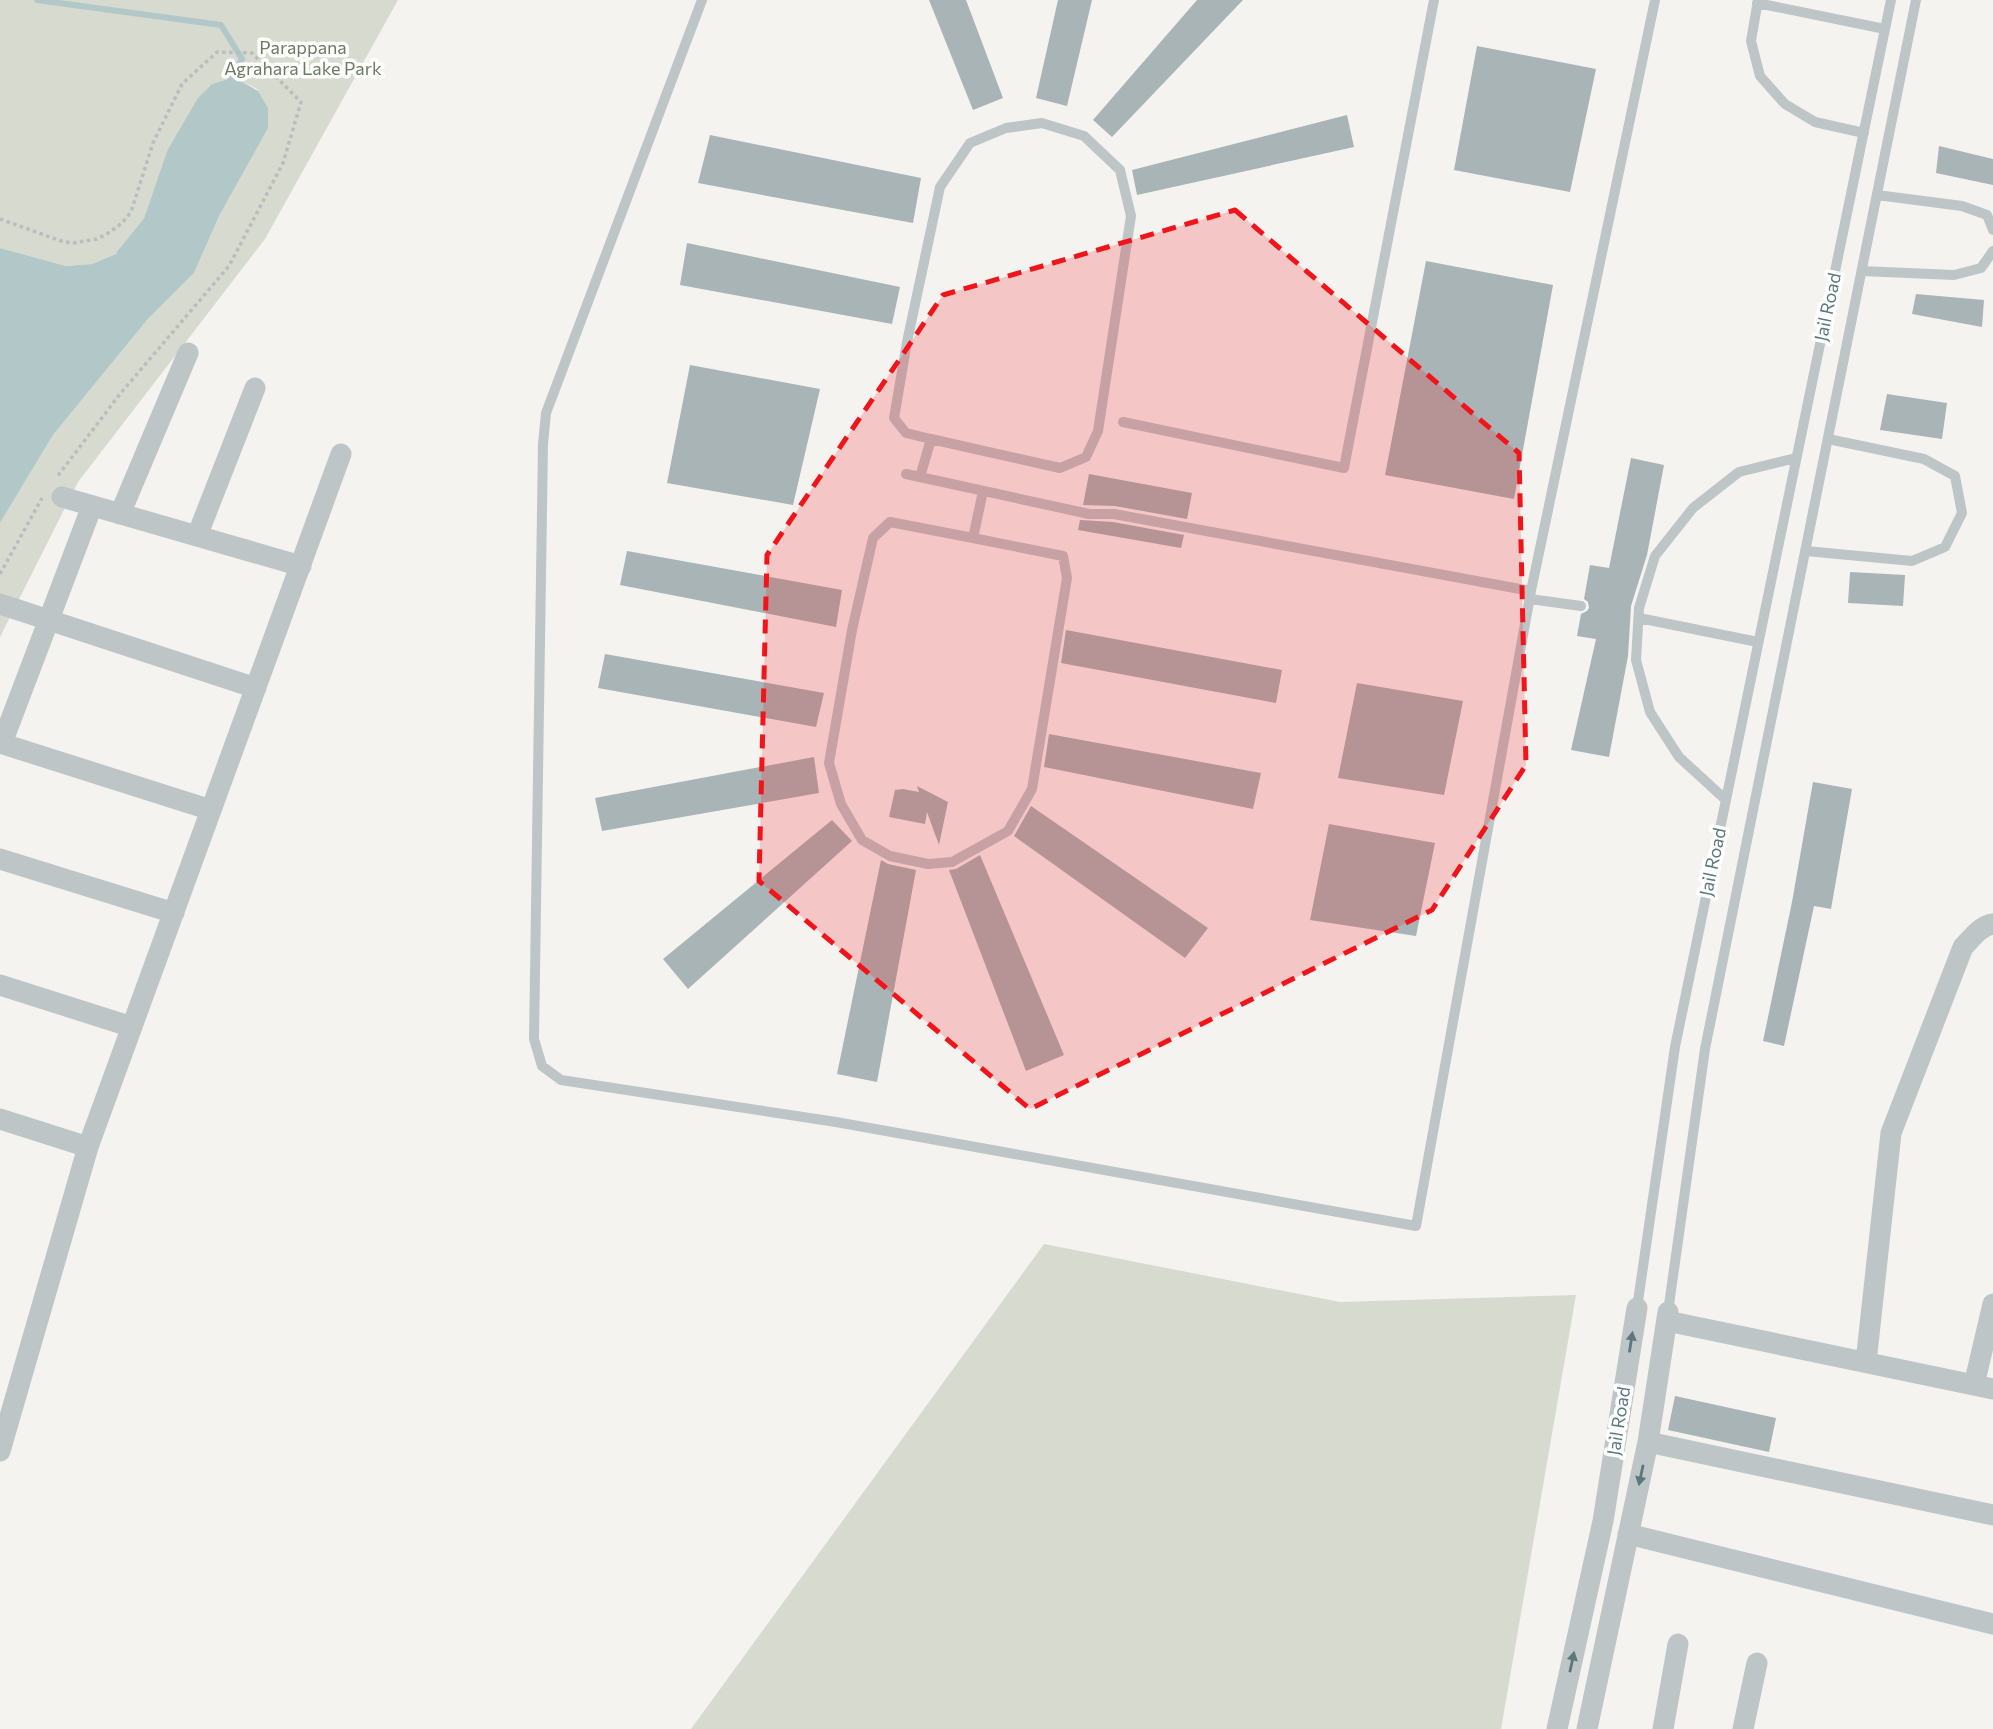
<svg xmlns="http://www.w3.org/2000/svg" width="1993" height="1729" font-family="Commissioner,sans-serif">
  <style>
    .green { fill: #d6dacf }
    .water { fill: #b2c7c7 }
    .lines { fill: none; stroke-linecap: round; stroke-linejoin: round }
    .stream { stroke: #b2c7c7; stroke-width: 6 }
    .building { fill: #a8b4b6 }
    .path { stroke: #b8bdbe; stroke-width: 3.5; stroke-dasharray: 3.5 3.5; stroke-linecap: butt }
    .lane { stroke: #bec5c7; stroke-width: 10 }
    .street { stroke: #bec5c7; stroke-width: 21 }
    .oneway { fill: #5d787d }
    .marked { fill: #f0151b; fill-opacity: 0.2; stroke: #f0151b; stroke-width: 5; stroke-dasharray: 14 9; stroke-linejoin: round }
    .labels { text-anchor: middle; stroke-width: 7; stroke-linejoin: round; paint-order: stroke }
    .park-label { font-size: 18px; fill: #6c7a60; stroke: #fff }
    .street-label { font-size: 18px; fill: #5d787d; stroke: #fff }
  </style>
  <rect width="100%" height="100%" fill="#f5f3f0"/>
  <path class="green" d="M 0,0 L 398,0 L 265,239 L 78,482 L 0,637 L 0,523 L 53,435 L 147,320 L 194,273 L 220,214 L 258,90 C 243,79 229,77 212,84 L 167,151 L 139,233 L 118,253 L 92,264 L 66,266 L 0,248 Z
    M 1044,1244 L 1340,1302 L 1576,1295 L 1501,1729 L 691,1729 Z"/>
  <path class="water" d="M 231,79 L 241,81 L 258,91 L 268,108 L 268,128 L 220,214 L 194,273 L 147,320 L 53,435 L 0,523 L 0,248 L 66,266 L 92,264 L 118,253 L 139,233 L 167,151 L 198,98 L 212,84 L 221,81 Z"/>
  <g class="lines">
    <path class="stream" d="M 37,0 L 221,25 L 242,59 L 227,86
      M 120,253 L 146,221"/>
  </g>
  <path class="building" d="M 929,0 L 966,0 L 1003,98 L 973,110 Z
    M 1058,0 L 1092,0 L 1067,106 L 1036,98 Z
    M 1197,0 L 1243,0 L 1112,137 L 1093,120 Z
    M 1477,46 L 1596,69 L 1570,192 L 1454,170 Z
    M 1347,115 L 1354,147 L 1137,195 L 1132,170 Z
    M 710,135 L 921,178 L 913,223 L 698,183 Z
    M 1939,146 L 1993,159 L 1993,185 L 1936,173 Z
    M 687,243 L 900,287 L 892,324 L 680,285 Z
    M 1426,261 L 1553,285 L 1514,499 L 1385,475 Z
    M 1916,294 L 1984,300 L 1982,327 L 1912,314 Z
    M 690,365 L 820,389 L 793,505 L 667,483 Z
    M 1887,394 L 1947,403 L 1942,439 L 1880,430 Z
    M 1631,458 L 1664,465 L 1647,555 L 1631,606 L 1628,656 L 1609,757 L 1571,750 L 1596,639 L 1577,636 L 1581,614 L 1587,611 L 1589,608 L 1588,602 L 1584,599 L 1590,565 L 1609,568 Z
    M 1089,474 L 1192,493 L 1187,519 L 1115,506 L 1083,505 Z
    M 1080,520 L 1113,522 L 1184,535 L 1181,548 L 1078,530 Z
    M 627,551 L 842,590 L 836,627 L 620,585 Z
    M 1850,572 L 1905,575 L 1903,606 L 1848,603 Z
    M 1066,630 L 1282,670 L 1276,703 L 1061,663 Z
    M 605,654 L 824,693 L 816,727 L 598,688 Z
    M 1357,683 L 1463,701 L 1444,795 L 1338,778 Z
    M 1049,734 L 1261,773 L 1253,809 L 1044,767 Z
    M 814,757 L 819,793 L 602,831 L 595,798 Z
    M 1813,782 L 1852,789 L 1831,909 L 1814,906 L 1784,1046 L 1763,1041 L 1792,902 Z
    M 917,786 L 948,802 L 939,845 L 927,812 L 925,824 L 889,817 L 895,790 L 903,789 L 919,792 Z
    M 1031,806 L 1208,928 L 1185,958 L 1014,836 Z
    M 832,820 L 852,841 L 688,989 L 663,959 Z
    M 1329,824 L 1435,843 L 1416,936 L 1310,920 Z
    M 980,855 L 1064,1055 L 1026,1071 L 949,870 L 956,869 Z
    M 881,860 L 888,864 L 916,870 L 877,1082 L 837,1074 Z
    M 1675,1396 L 1776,1418 L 1769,1452 L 1668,1430 Z"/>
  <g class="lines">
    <path class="path" d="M 0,219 L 61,241 L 73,243 L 97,239 L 110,232 L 122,223 L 131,212 L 153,143 L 182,84 L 217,52 L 252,53 L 301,102 L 283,163 L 229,266 L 120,394 L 57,477
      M 0,574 L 42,498"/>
    <path class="lane" d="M 702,0 L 546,413 L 543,444 L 534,1039 L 542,1066 L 561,1080 L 836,1122 L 1416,1226 L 1531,591 L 1655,0
      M 1758,0 L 1751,41 L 1760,76 L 1785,104 L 1815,122 L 1864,133
      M 1757,3 L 1885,29
      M 1877,195 L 1962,206 L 1987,215 L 1993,230
      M 1862,271 L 1954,275 L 1981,268 L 1993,251
      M 1123,422 L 1344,468 L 1434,0
      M 906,474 L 1089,514 L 1114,514 L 1531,591
      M 920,477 L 931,439 L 906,433 L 894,418 L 907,342 L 940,187 L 970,143 L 1006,128 L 1042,123 L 1084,136 L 1120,170 L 1131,216 L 1098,431 L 1086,457 L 1060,468 L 931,439
      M 973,538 L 890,522 L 873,538 L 852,630 L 829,763 L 841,804 L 862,840 L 890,856 L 928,864 L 952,862 L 1008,831 L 1032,789 L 1067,578 L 1063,556 L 973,538 L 983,491
      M 1806,551 L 1912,561 L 1945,547 L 1962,513 L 1955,476 L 1924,459 L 1828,439
      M 1530,599 L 1581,606
      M 1639,618 L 1758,642
      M 1726,800 L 1679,757 L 1650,712 L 1636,660 L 1639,608 L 1655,556 L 1693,508 L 1739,472 L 1796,458
      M 1637,1308 L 1675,1047 L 1891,0
      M 1668,1312 L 1705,1049 L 1916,0"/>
    <path class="street" d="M 62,497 L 301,566
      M 120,514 L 188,353
      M 197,536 L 255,388
      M 0,604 L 256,688
      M 0,743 L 211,810
      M 2,743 L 92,506
      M 0,859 L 174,913
      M 0,985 L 132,1027
      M 0,1119 L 88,1147
      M 1667,1321 L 1993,1389
      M 1866,1362 L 1891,1133 L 1963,947 C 1972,938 1980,926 1993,924
      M 1974,1385 L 1993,1304
      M 1648,1442 L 1993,1515
      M 0,1451 L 88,1147 L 341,454
      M 1628,1534 L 1993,1624
      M 1557,1729 L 1603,1521 L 1637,1308
      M 1587,1729 L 1648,1442 L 1668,1312
      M 1663,1729 L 1678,1644
      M 1743,1729 L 1757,1663"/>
  </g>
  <defs><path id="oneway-solid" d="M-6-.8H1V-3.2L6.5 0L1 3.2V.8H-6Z" transform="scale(1.75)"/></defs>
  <g class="oneway">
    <use href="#oneway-solid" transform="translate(1631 1342) rotate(-81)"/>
    <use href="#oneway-solid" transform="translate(1641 1475) rotate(102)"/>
    <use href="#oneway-solid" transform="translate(1572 1662) rotate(-78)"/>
  </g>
  <path class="marked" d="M 1235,210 L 1519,453 L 1526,765 L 1432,910 L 1030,1109 L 759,881 L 767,555 L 943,295 Z"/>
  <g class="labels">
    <g class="park-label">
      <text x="303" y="54">Parappana<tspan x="303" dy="21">Agrahara Lake Park</tspan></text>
    </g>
    <g class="street-label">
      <text transform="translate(1828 307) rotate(-78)" y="6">Jail Road</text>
      <text transform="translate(1713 862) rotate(-78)" y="6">Jail Road</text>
      <text transform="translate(1619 1421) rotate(-81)" y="6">Jail Road</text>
    </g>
  </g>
</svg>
